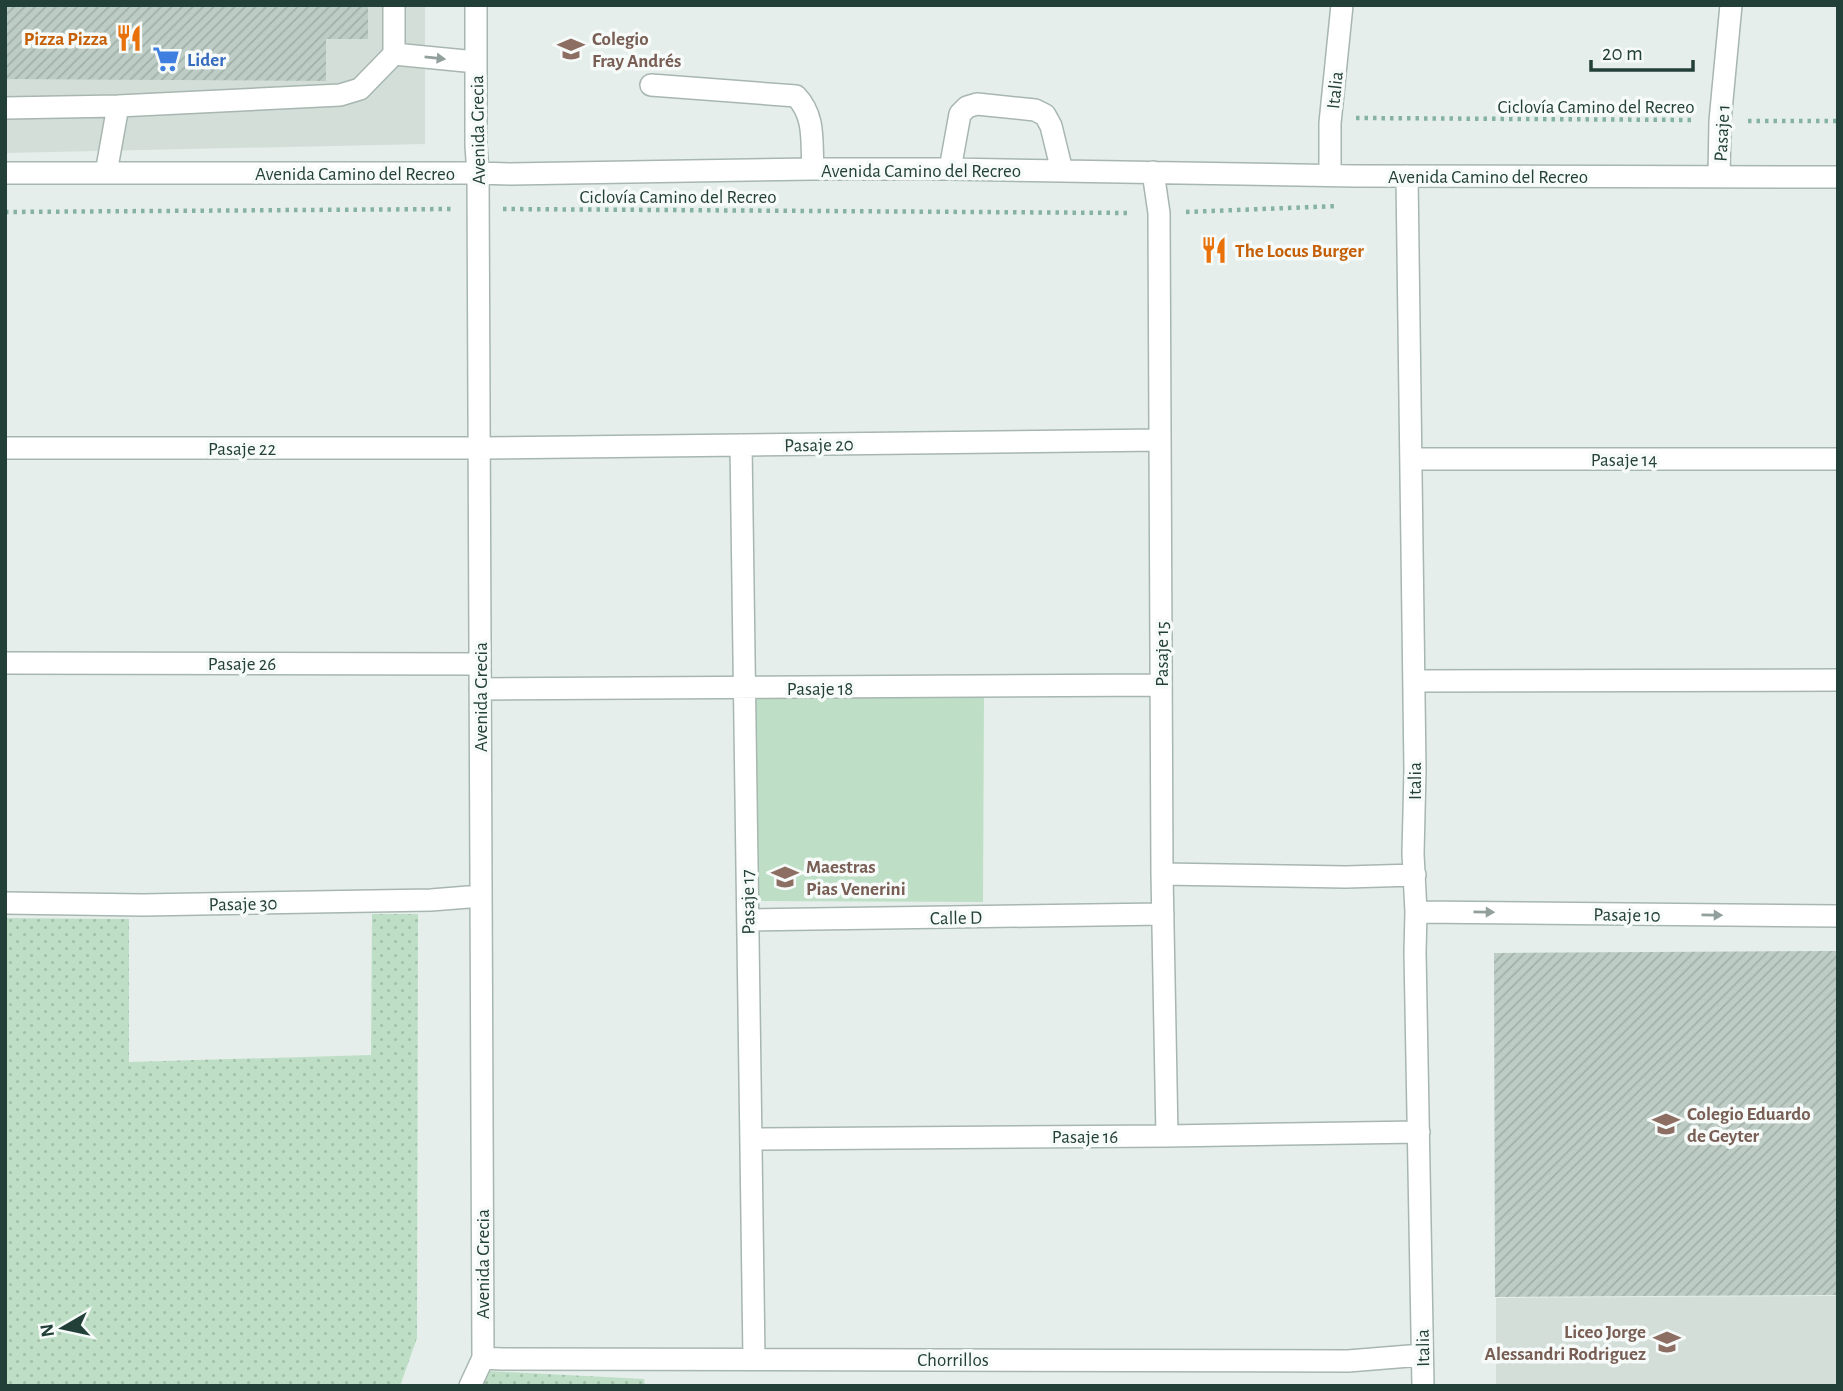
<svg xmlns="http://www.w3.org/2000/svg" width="1843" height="1391" font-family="'Alegreya Sans',sans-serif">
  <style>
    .built { fill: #d3ded9 }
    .grass { fill: #bedfc6 }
    .park { fill: url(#park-dots) }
    .building { fill: url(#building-hatch) }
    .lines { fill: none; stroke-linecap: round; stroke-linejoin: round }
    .minor-casing { stroke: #a7b6b1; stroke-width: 24 }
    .path { stroke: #85b2a2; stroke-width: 4.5; stroke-dasharray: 3.5 5; stroke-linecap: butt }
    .minor { stroke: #fff; stroke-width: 21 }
    .oneway { fill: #91a09c }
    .labels { text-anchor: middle; stroke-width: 7; stroke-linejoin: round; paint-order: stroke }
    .food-label { font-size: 19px; font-weight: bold; fill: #c56008; stroke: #f6faf8; text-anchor: end }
    .education-label { font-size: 19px; font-weight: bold; fill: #785e54; stroke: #f6faf8; text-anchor: start }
    .shop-label { font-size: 19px; font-weight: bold; fill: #366cbe; stroke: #f6faf8; text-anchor: start }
    .street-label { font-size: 19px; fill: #234038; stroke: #f6faf8 }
  </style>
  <defs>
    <pattern id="park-dots" width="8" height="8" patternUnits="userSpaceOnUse" patternTransform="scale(1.75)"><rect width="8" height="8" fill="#bedfc6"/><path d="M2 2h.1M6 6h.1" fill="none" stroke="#a3c0ab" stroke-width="1.8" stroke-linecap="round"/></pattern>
    <pattern id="building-hatch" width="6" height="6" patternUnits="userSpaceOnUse" patternTransform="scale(1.75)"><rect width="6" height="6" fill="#bdccc5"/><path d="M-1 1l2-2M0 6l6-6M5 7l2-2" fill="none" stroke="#a2b0aa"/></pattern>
  </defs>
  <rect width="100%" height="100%" fill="#e5eeea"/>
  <path class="built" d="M 5,5 L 425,5 L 425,144 L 5,153 Z
    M 1838,1296 L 1838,1386 L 1496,1386 L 1496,1298 Z"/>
  <path class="grass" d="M 755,692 L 984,693 L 983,902 L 755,901 Z"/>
  <path class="park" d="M 372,914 L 418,914 L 417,1338 L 400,1386 L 5,1386 L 5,918 L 129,919 L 129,1062 L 371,1055 Z
    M 488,1371 L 644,1379 L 645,1386 L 481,1386 Z"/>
  <path class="building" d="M 5,5 L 368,5 L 368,39 L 326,39 L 326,81 L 5,79 Z
    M 1838,951 L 1838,1295 L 1495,1297 L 1494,953 Z"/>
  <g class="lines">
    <defs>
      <path id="minor" d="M 394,54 L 476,62
        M 651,85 L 796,96 C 816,117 811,142 813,169
        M 5,108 L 118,106 L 340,95 L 360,89 L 394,54 L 394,5
        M 950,169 L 960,114 L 967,107 L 977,104 L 1035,110 L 1045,115 L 1051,126 L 1062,171
        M 1153,172 L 1159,213 L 1162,874 L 1167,1136
        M 5,173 L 478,173 L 510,174 L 813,169 L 950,169 L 1355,176 L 1838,177
        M 106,173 L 118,106
        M 1330,175 L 1330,123 L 1342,5
        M 1407,176 L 1415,770 L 1413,854 L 1416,912 L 1415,952 L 1423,1386
        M 1719,177 L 1720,121 L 1731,5
        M 741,445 L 754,1359
        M 5,448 L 479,448 L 1160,440
        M 1411,459 L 1838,459
        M 5,663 L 480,664
        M 1414,681 L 1838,680
        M 480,689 L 1161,685
        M 1162,874 L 1346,877 L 1415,875
        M 5,903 L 143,905 L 431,900 L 481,896
        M 1416,912 L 1838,916
        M 748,920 L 1163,914
        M 751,1139 L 1167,1136 L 1419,1132
        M 483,1358 L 502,1359 L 1348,1361 L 1422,1355
        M 470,1386 L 483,1358 L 478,173 L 476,146 L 476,5"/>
    </defs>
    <use href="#minor" class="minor-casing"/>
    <path class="path" d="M 1356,118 L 1693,120
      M 1748,121 L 1838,121
      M 503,209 L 1131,213
      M 5,212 L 452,209
      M 1186,212 L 1338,206"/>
    <use href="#minor" class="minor"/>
  </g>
  <defs><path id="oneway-solid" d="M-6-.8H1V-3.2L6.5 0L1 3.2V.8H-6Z" transform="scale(1.75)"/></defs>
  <g class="oneway">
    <use href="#oneway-solid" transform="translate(435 58) rotate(6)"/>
    <use href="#oneway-solid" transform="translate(1484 912) rotate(1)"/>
    <use href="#oneway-solid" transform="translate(1712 915) rotate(1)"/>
  </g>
  <defs>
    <symbol id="restaurant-bare" viewBox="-9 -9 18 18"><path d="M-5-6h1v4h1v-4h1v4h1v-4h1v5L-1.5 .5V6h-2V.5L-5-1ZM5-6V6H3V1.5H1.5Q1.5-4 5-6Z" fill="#e8710a" stroke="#f6faf8" stroke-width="2.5" paint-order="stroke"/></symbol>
    <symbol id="school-bare" viewBox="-9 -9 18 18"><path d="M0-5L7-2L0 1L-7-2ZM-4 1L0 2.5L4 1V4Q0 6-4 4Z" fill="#8d6e63" stroke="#f6faf8" stroke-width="2.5" paint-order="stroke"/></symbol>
    <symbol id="supermarket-bare" viewBox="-9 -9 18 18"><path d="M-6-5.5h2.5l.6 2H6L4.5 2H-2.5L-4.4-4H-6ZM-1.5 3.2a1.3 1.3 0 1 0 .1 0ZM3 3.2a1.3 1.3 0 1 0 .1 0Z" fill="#3f7fe0" stroke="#f6faf8" stroke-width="2.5" paint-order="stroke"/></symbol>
  </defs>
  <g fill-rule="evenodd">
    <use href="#restaurant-bare" x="110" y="19" width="38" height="38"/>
    <use href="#school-bare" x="552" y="30" width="38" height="38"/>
    <use href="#supermarket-bare" x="147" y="40" width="38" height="38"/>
    <use href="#restaurant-bare" x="1195" y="231" width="38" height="38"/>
    <use href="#school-bare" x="766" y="858" width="38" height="38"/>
    <use href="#school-bare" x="1647" y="1105" width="38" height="38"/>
    <use href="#school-bare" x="1648" y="1323" width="38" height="38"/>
  </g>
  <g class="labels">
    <g class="food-label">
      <text x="108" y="45">Pizza Pizza</text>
      <text x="1235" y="257" text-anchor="start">The Locus Burger</text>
    </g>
    <g class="education-label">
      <text x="592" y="45">Colegio<tspan x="592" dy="22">Fray Andrés</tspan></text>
      <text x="806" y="873">Maestras<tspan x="806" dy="22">Pias Venerini</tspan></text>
      <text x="1687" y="1120">Colegio Eduardo<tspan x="1687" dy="22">de Geyter</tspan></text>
      <text x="1646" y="1338" text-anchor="end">Liceo Jorge<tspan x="1646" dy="22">Alessandri Rodriguez</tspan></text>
    </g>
    <g class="shop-label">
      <text x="187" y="66">Lider</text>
    </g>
    <g class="street-label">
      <text transform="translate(1334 90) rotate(-84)" y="7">Italia</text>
      <text x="1596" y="113">Ciclovía Camino del Recreo</text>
      <text transform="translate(477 130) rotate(-91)" y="7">Avenida Grecia</text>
      <text transform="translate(1721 133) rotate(-87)" y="7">Pasaje 1</text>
      <text x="921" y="177">Avenida Camino del Recreo</text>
      <text x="355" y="180">Avenida Camino del Recreo</text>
      <text x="1488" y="183">Avenida Camino del Recreo</text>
      <text x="678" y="203">Ciclovía Camino del Recreo</text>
      <text transform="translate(819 444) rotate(-1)" y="7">Pasaje 20</text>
      <text x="242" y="455">Pasaje 22</text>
      <text x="1624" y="466">Pasaje 14</text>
      <text transform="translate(1161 654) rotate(-90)" y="7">Pasaje 15</text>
      <text x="242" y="670">Pasaje 26</text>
      <text x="820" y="695">Pasaje 18</text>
      <text transform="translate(480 697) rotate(-90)" y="7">Avenida Grecia</text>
      <text transform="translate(1414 781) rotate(-90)" y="7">Italia</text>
      <text transform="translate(747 902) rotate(-91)" y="7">Pasaje 17</text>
      <text transform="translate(243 903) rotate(-1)" y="7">Pasaje 30</text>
      <text transform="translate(1627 914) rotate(1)" y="7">Pasaje 10</text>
      <text transform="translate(956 917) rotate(-1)" y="7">Calle D</text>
      <text x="1085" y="1143">Pasaje 16</text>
      <text transform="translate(482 1264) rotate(-90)" y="7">Avenida Grecia</text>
      <text transform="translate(1422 1348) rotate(-91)" y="7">Italia</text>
      <text x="953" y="1366">Chorrillos</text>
    </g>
  </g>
  <rect width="1843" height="1391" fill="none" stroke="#234038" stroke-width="14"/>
  <g transform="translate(63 1328) rotate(261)" stroke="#f6faf8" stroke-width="5" paint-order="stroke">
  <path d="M0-5L12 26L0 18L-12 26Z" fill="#234038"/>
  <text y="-10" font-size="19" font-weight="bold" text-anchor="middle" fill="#234038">N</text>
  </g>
  <path d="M1591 60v10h102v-10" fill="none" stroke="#234038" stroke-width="3.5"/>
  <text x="1602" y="60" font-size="21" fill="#234038" stroke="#f6faf8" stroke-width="5" paint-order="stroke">20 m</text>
</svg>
